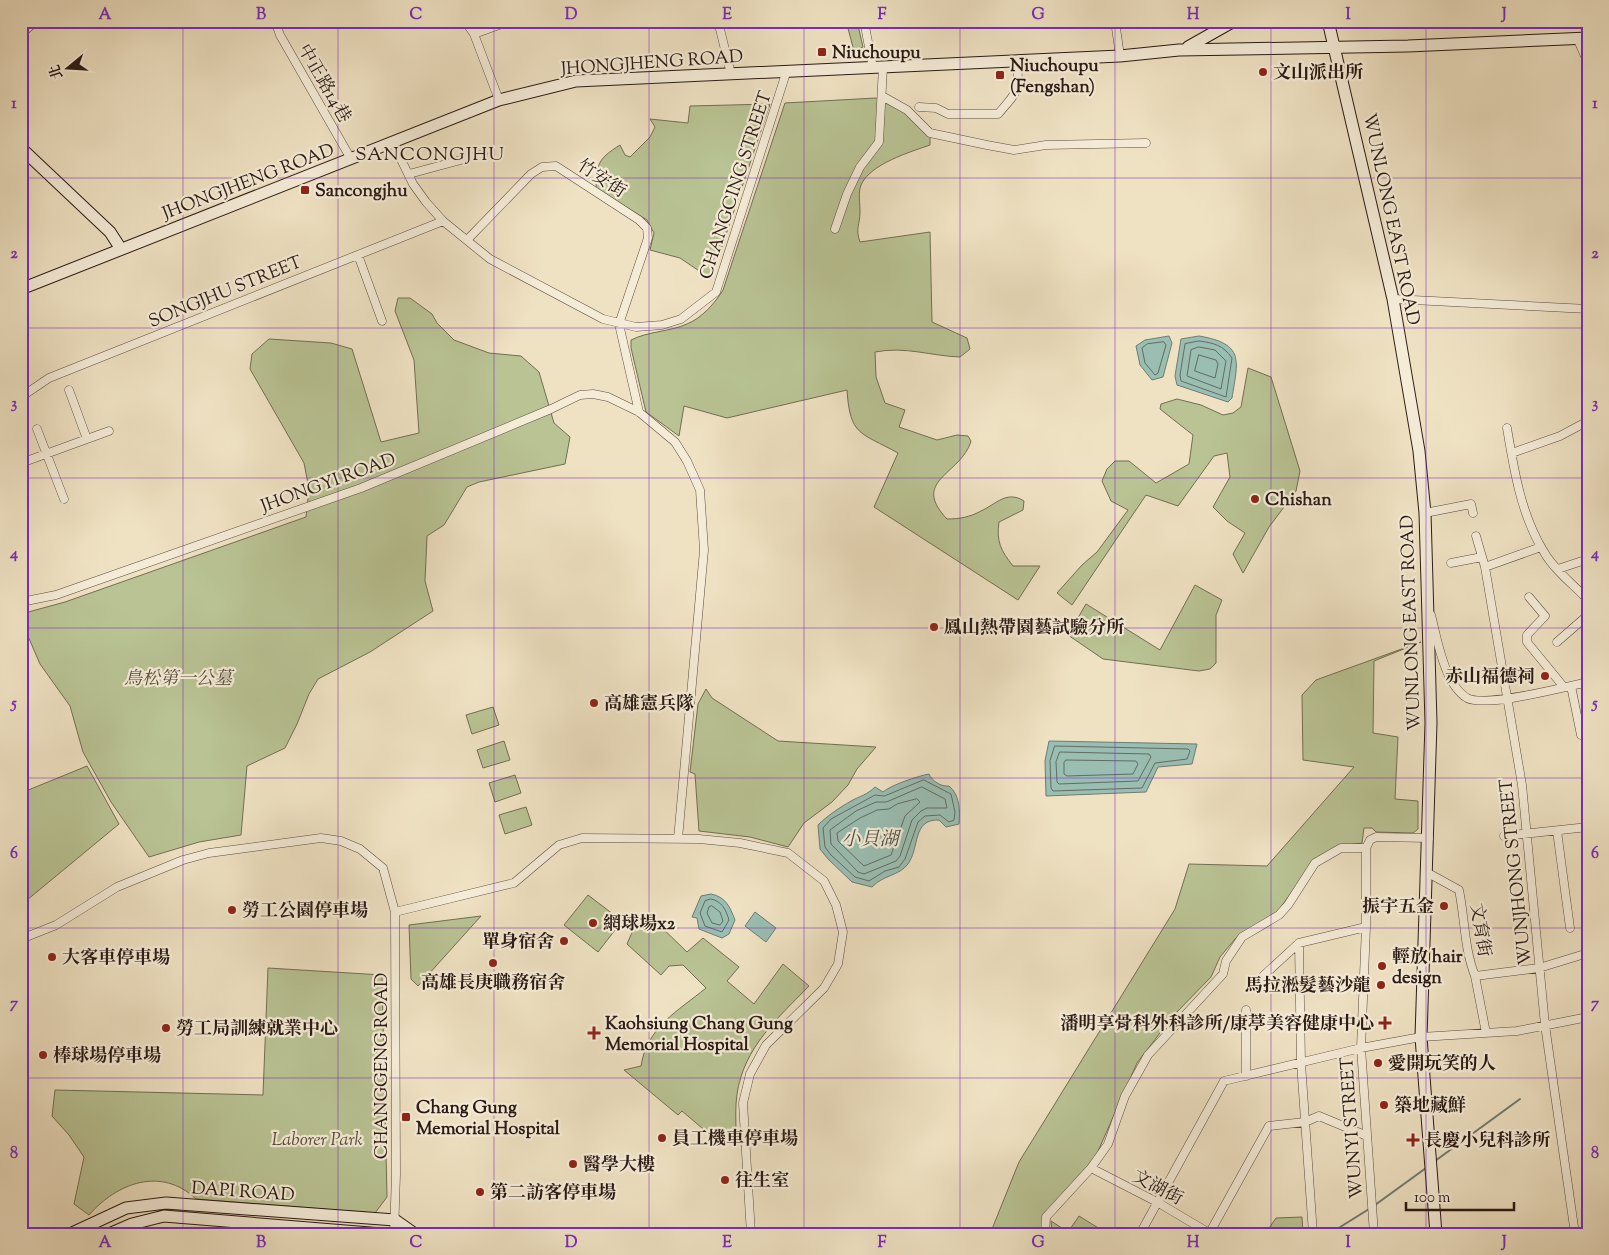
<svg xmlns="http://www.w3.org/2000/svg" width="1609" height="1255" font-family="'Sorts Mill Goudy','Noto Serif TC',serif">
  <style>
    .green { fill: #b9c394; stroke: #726e54 }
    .water { fill: #9abeb2; stroke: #6d7c73 }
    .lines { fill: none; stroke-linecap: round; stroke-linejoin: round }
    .shore { stroke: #626c63; stroke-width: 1 }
    .stream { stroke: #6d7c73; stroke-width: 2 }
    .street-casing { stroke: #5b4c40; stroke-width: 9 }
    .secondary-casing { stroke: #2a1a14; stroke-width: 13 }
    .street { stroke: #f5ecd8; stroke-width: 8 }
    .secondary { stroke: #f5ecd8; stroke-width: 11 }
    .grid { fill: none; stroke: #7b2cbf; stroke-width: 1; stroke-opacity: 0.55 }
    .poi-dot { fill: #8f2418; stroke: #f5ecd8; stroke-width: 2 }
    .labels { text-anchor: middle; stroke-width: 4.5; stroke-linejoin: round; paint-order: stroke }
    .poi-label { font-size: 18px; font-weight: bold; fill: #2a1a14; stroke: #f5ecd8; text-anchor: start }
    .street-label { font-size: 18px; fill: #2a1a14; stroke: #f5ecd8 }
    .park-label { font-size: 18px; font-style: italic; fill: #554d3a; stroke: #f5ecd8 }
    .neighbourhood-label { font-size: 19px; letter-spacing: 1px; fill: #2a1a14; stroke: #f5ecd8 }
    .water-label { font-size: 19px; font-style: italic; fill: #51534b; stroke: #f5ecd8 }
    .neatline { fill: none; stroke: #7b2cbf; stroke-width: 2 }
    .grid-label { font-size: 16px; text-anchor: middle; font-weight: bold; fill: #7b2cbf }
  </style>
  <rect width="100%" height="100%" fill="#efe2c3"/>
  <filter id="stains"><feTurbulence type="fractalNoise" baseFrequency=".004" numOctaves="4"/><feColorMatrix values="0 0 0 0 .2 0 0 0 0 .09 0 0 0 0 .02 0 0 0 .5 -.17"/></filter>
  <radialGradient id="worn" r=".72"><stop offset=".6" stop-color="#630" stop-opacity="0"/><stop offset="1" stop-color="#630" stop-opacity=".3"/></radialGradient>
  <path class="green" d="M 846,21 L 857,21 L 863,47 L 854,51 Z
    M 876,98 L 910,115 L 930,135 L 930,145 C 910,152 870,164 861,185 C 858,192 860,204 860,212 C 860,225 855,228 860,242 L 930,232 L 932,322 L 967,338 L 970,349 L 960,357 C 931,356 905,346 875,352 L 876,377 L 885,403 L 905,410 L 899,427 L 937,440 L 957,435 L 968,436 L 971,441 C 961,475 910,480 947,519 C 960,519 970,517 981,511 C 996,504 1007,490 1024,501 L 1023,510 L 999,522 C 996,541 1001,551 1013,566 L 1040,566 L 1018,600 L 874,507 L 898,453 C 860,432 850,436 847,390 L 727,418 L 684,406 L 679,436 L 646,412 L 631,348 L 631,340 C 649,331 669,332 687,324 C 702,318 715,303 723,290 L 785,103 Z
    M 770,104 L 711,279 L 680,258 L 650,250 L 654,233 L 647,220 L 596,188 C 597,163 598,159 620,145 L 625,155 L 630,157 L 650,137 L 655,127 L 650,119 L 688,123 L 690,106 Z
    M 398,298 L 410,298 L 432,314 L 437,323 L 454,340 L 489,353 L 521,356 L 539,372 L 554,423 L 570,437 L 565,464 L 479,482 L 467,487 L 444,525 L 427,536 L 425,581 L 433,611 L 370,652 L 318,679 L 309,694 L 297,724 L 285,748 L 247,766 L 241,835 L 199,842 L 149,857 L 111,802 L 83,752 L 70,706 L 40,664 L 21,620 L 21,614 L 65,602 L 306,517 L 309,489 L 304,463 L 250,369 L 252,354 L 269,339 L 331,343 L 352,349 L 381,442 L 419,433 L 414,360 L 395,311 Z
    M 1248,368 L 1271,377 L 1300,471 L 1296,491 L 1269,527 L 1243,573 L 1233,554 L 1245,533 L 1227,521 L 1213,507 L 1230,477 L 1227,453 L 1214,456 L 1178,506 L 1146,495 L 1072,605 L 1057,593 L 1082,565 L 1097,552 L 1128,510 L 1111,501 L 1102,481 L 1107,469 L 1115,461 L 1129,461 L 1156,483 L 1189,464 L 1193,435 L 1160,409 L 1161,404 L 1177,399 L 1201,405 L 1223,415 L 1233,413 L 1241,407 Z
    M 1195,585 L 1222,600 L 1216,615 L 1216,663 L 1210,669 L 1199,671 L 1103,659 L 1068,635 L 1086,604 L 1160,650 Z
    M 1421,642 L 1374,661 L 1373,733 L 1398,737 L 1395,799 L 1418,801 L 1418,829 L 1413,833 L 1376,832 L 1372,828 L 1364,828 L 1362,843 L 1341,846 L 1315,860 L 1278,911 L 1235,939 L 1220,957 L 1211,977 L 1173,1016 L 1137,1063 L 1095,1158 L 1045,1215 L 1042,1234 L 990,1234 L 1019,1162 L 1175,909 L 1189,864 L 1267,866 L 1354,767 L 1303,760 L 1302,695 L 1316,680 Z
    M 706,689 L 712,698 L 778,741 L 876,747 L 857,769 L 848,785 L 832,802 L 804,823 L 788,847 L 750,837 L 699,831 L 695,774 L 690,772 L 698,704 Z
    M 493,707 L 499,725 L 472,734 L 466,715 Z
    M 504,741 L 510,760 L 483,768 L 477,750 Z
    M 87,766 L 119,824 L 21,905 L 21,793 Z
    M 515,775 L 521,793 L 495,802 L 489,783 Z
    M 526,807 L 532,825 L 505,834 L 499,815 Z
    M 588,895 L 622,921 L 598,952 L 564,925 Z
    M 481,916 L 418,986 L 411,979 L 409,925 Z
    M 652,918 L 687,952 L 703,938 L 739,967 L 727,981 L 754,1004 L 783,964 L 809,986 C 778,1018 744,1047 737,1094 C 735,1107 736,1121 736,1134 L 709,1134 L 682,1111 L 678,1115 L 624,1070 L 641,1066 C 647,1027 678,1011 706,988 L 683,965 L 669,966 L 661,975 L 627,944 C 633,930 636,921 652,918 Z
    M 268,968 L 382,975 L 387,1197 L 375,1213 L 196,1199 C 161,1166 117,1183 89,1215 L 74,1204 L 84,1157 L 69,1135 L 52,1116 L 55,1090 L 263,1095 Z
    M 1079,1216 L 1108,1234 L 1052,1234 L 1051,1221 L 1068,1232 Z
    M 1302,1217 L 1303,1234 L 1265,1234 L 1276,1218 Z"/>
  <path class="water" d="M 1169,336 L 1172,343 L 1163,377 L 1152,380 L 1140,365 L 1136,346 L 1145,340 Z
    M 1199,336 C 1245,344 1238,360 1232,398 L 1228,402 L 1177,385 L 1175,376 L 1181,339 Z
    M 1049,741 L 1197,744 L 1192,764 L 1158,767 L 1146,792 L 1046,796 L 1045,761 Z
    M 929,774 C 932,781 941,787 949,786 C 960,795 960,810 959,824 L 946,827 L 939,820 C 912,819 920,847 908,864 C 899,876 883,875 872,887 L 852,882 L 828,859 L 820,849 L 818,825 C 827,816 839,808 851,801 C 860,796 867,795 875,787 L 883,792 C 891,785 918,776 929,774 Z
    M 711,894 C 726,897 730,907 735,920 L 729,934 L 722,938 L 699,929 L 697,918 L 692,917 L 701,896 Z
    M 755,912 L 776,928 L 766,942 L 745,926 Z"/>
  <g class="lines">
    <path class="shore" d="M 1199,341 C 1214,343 1223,345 1232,358 L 1226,397 L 1181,381 L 1180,375 L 1185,344 Z
      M 1164,342 L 1166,345 L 1158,373 L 1155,375 L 1145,363 L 1142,348 L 1147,344 Z
      M 1199,347 L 1215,350 L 1226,361 L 1221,389 L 1187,376 L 1191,350 Z
      M 1199,355 L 1216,360 L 1218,364 L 1215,378 L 1195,371 Z
      M 1055,746 L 1188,749 L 1190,751 L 1187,759 L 1155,763 L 1142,788 L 1053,791 L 1051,788 L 1050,761 Z
      M 1060,752 L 1149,754 L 1151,757 L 1138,781 L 1059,784 L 1057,782 L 1056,762 Z
      M 1066,760 L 1136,761 L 1138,764 L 1133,774 L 1067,776 L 1064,774 L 1064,763 Z
      M 924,780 L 951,794 L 955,812 L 954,820 L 949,822 L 940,815 L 925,816 L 918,822 L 905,859 L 899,867 L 885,871 L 869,881 L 855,877 L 831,855 L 825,847 L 823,828 L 831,819 L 875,795 L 884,796 Z
      M 922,787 L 945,799 L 947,808 L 927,808 L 921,811 L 912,820 L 900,856 L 896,861 L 864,874 L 858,872 L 831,844 L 830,830 L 856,811 L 876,802 L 886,802 Z
      M 917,799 L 920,802 L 905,816 L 891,855 L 864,866 L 838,841 L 837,833 L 860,818 L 877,810 L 889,809 L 897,804 Z
      M 711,899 C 722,901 726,910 729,920 L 722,932 L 705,926 L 700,913 L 705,901 Z
      M 712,906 L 720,912 L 723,921 L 720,925 L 712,923 L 707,913 L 709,907 Z"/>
    <path class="stream" d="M 1435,1161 L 1520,1099
      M 1375,1205 L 1426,1168
      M 1329,1234 L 1369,1209"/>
    <defs>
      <path id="street" d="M 275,21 L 280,35 L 351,159
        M 465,21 L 474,34 L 499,100
        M 718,21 L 731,74
        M 864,21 L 873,68
        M 1115,21 L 1120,56
        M 21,34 L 36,21
        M 474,34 L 510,21
        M 1577,38 L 1588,63
        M 882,96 L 907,110 L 930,133 L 987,145 L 1014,150 L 1046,145 L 1146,143
        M 919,107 L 936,108 L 948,114 L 998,114 C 1019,90 1019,92 1017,61
        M 393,143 L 413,184 L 426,202 L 443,221 L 490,259 L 603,319 L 636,327 L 662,325 L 681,319 L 716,292 L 787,70
        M 409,174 L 483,154
        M 835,229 L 847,194 L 860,167 L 879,142 L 883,67
        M 467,240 L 531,174 L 542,167 L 556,166 L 639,220 L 647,228 L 648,238 L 619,324
        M 358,255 L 382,321
        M 1393,299 L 1588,309
        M 619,324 L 639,412
        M 69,390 L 87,439
        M 21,397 L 49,378 L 443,221
        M 1507,428 C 1514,470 1521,515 1544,552 C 1554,570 1574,585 1588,600
        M 37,429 L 64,499
        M 1512,453 L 1560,436 L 1588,421
        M 21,463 L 109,431
        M 1425,513 L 1471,504 L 1473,513
        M 1476,536 L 1485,567
        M 1541,547 L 1485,567 L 1522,785 L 1545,1025 L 1575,1234
        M 1451,563 L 1482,557
        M 1558,569 L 1588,559
        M 1529,597 L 1545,616 L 1527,635 L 1527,642 L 1563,686
        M 21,602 L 56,595 L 361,488 L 551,409 L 580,395 L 593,394 L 608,397 L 639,412 L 675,442 L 687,461 L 700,490 L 704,550 L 678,839
        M 1431,615 C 1437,638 1444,684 1467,698 C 1485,708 1565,687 1588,682
        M 1557,642 L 1588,615
        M 1571,686 L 1581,735
        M 1557,831 L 1570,928
        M 1504,836 L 1588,827
        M 1428,873 L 1459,890 C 1465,919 1464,948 1475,976 L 1539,968 L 1588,953
        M 395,912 L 514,883 L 559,845 L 582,838 L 699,839 L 740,843 L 788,853 L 824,881 L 836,905 L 843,932 L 838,964 L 824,988 L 766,1045 L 750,1074 L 743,1103 L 751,1234
        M 21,939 L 56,925 L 117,887 L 183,860 L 209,853 L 321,838 L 341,841 L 360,849 L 383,868 L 395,912 L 396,1174 L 394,1234
        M 1299,943 L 1301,1063 L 1313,1234
        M 1263,976 L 1299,943 L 1366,927
        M 1475,976 L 1486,1033
        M 1246,1076 L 1246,1010
        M 1091,1168 L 1157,1202 L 1211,1234
        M 1045,1234 L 1046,1217 L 1091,1168 L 1108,1144 L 1125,1096 L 1148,1055 L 1223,974 L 1226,961 L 1242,937 L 1279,915 L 1288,905 L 1315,863 L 1341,848 L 1366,848
        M 1140,1234 L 1224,1081 L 1361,1048 L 1421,1037 L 1517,1031 L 1588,1017
        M 1209,1234 L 1269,1126 L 1305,1122 L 1319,1116 L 1367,1136
        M 1374,1234 L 1361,1048 L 1366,927 L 1366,848 L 1370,840 L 1376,837 L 1429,838"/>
      <path id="secondary" d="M 1328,21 L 1393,299 L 1419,451 L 1425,513 L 1431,723 L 1421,1037 L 1436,1234
        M 1188,47 L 1234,21
        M 21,148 L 110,232 L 121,249
        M 21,289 L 499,100 L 576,81 L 1120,56 L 1179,50 L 1408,46 L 1588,38
        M 70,1234 L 126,1208 L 166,1203 L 395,1220 L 415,1234
        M 109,1234 L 132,1224 L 164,1216 L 382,1234"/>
    </defs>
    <use href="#street" class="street-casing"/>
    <use href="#secondary" class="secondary-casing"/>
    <use href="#street" class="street"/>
    <use href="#secondary" class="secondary"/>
  </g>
  <path class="grid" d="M 183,21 L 183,1234M 338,21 L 338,1234M 494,21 L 494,1234M 649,21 L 649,1234M 804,21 L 804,1234M 960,21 L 960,1234M 1115,21 L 1115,1234M 1271,21 L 1271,1234M 1426,21 L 1426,1234M 21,178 L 1588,178M 21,328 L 1588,328M 21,478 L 1588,478M 21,628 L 1588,628M 21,778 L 1588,778M 21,928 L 1588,928M 21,1078 L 1588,1078"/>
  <g class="poi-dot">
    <rect x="817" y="47" width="10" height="10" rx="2.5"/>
    <circle cx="1263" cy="72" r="5"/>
    <rect x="995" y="70" width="10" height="10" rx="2.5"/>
    <rect x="300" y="185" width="10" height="10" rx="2.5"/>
    <circle cx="1255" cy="499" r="5"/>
    <circle cx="934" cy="627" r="5"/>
    <circle cx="1545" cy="676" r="5"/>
    <circle cx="594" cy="703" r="5"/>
    <circle cx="1444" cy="906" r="5"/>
    <circle cx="232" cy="910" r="5"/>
    <circle cx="593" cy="923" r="5"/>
    <circle cx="564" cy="941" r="5"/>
    <circle cx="52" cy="957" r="5"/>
    <circle cx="493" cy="963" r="5"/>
    <circle cx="1382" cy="966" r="5"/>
    <circle cx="1381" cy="985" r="5"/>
    <path d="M1382.5 1015.5h5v5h5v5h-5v5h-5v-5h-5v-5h5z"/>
    <circle cx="166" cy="1028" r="5"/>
    <path d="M591.5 1025.5h5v5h5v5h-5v5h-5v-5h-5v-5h5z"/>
    <circle cx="43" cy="1055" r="5"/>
    <circle cx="1378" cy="1063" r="5"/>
    <circle cx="1384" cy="1105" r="5"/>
    <rect x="401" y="1112" width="10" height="10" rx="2.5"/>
    <circle cx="662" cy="1138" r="5"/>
    <path d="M1410.5 1132.5h5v5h5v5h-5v5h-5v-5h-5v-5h5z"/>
    <circle cx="573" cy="1164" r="5"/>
    <circle cx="725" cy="1180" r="5"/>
    <circle cx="480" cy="1192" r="5"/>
  </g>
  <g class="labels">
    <g class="poi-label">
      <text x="832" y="58">Niuchoupu</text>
      <text x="1010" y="71">Niuchoupu<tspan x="1010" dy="21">(Fengshan)</tspan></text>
      <text x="1273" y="78">文山派出所</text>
      <text x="315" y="196">Sancongjhu</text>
      <text x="1265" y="505">Chishan</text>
      <text x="944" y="633">鳳山熱帶園藝試驗分所</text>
      <text x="1535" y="682" text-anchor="end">赤山福德祠</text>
      <text x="604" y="709">高雄憲兵隊</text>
      <text x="1434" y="912" text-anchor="end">振宇五金</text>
      <text x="242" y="916">勞工公園停車場</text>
      <text x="603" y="929">網球場x2</text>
      <text x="554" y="947" text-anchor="end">單身宿舍</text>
      <text x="1392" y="962">輕放 hair<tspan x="1392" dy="21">design</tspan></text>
      <text x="62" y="963">大客車停車場</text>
      <text x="493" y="988" text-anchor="middle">高雄長庚職務宿舍</text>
      <text x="1371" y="991" text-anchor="end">馬拉淞髮藝沙龍</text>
      <text x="605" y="1029">Kaohsiung Chang Gung<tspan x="605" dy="21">Memorial Hospital</tspan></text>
      <text x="1374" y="1029" text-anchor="end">潘明享骨科外科診所/康葶美容健康中心</text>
      <text x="176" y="1034">勞工局訓練就業中心</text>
      <text x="53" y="1061">棒球場停車場</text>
      <text x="1388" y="1069">愛開玩笑的人</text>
      <text x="1394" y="1111">築地藏鮮</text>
      <text x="416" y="1113">Chang Gung<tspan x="416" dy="21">Memorial Hospital</tspan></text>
      <text x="672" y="1144">員工機車停車場</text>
      <text x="1424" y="1146">長慶小兒科診所</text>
      <text x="583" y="1170">醫學大樓</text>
      <text x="735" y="1186">往生室</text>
      <text x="490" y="1198">第二訪客停車場</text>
    </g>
    <g class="street-label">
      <text transform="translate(652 62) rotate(-4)" y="6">JHONGJHENG ROAD</text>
      <text transform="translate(325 83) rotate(60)" y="6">中正路14巷</text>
      <text transform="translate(602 178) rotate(33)" y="6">竹安街</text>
      <text transform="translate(248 181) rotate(-21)" y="6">JHONGJHENG ROAD</text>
      <text transform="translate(735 185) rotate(-72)" y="6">CHANGCING STREET</text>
      <text transform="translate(1392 219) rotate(78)" y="6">WUNLONG EAST ROAD</text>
      <text transform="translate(225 291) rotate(-22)" y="6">SONGJHU STREET</text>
      <text transform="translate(328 482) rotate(-20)" y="6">JHONGYI ROAD</text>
      <text transform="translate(1410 623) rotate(-92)" y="6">WUNLONG EAST ROAD</text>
      <text transform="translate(1515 872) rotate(-96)" y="6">WUNJHONG STREET</text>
      <text transform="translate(1481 930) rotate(81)" y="6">文育街</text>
      <text transform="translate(381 1066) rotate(-90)" y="6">CHANGGENG ROAD</text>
      <text transform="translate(1351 1128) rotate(-94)" y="6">WUNYI STREET</text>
      <text transform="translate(1158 1187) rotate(28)" y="6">文湖街</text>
      <text transform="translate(243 1191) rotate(4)" y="6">DAPI ROAD</text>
    </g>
    <g class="park-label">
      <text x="178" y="684">鳥松第一公墓</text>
      <text x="317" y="1145">Laborer Park</text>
    </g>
    <g class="neighbourhood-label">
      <text x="430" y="160">SANCONGJHU</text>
    </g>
    <g class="water-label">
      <text x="870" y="845">小貝湖</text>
    </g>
  </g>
  <rect width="1609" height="1255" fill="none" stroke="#efe2c3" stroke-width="55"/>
  <g transform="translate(68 68) rotate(252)" stroke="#f5ecd8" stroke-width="4" paint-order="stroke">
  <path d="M0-4L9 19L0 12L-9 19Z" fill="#2a1a14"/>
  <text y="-8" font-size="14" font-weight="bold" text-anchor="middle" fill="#2a1a14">北</text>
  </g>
  <path d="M1406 1202v8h108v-8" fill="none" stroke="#2a1a14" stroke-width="2.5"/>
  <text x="1414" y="1202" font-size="15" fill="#2a1a14" stroke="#f5ecd8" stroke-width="4" paint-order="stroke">100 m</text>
  <rect x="28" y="28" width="1554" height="1200" class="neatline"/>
  <g class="grid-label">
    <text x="105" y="19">A</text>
    <text x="261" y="19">B</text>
    <text x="416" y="19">C</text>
    <text x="571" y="19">D</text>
    <text x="727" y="19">E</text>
    <text x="882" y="19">F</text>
    <text x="1038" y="19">G</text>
    <text x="1193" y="19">H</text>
    <text x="1348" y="19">I</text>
    <text x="1504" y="19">J</text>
    <text x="14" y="108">1</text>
    <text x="1595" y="108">1</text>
    <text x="14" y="258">2</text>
    <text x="1595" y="258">2</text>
    <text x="14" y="408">3</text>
    <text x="1595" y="408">3</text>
    <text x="14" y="558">4</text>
    <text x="1595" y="558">4</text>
    <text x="14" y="708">5</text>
    <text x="1595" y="708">5</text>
    <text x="14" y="858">6</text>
    <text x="1595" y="858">6</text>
    <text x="14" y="1008">7</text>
    <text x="1595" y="1008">7</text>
    <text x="14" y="1158">8</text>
    <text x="1595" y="1158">8</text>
    <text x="105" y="1247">A</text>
    <text x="261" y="1247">B</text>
    <text x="416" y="1247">C</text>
    <text x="571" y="1247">D</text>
    <text x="727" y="1247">E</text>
    <text x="882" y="1247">F</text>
    <text x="1038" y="1247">G</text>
    <text x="1193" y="1247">H</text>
    <text x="1348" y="1247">I</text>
    <text x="1504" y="1247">J</text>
  </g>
  <rect width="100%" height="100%" filter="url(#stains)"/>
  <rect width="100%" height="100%" fill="url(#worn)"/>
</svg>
